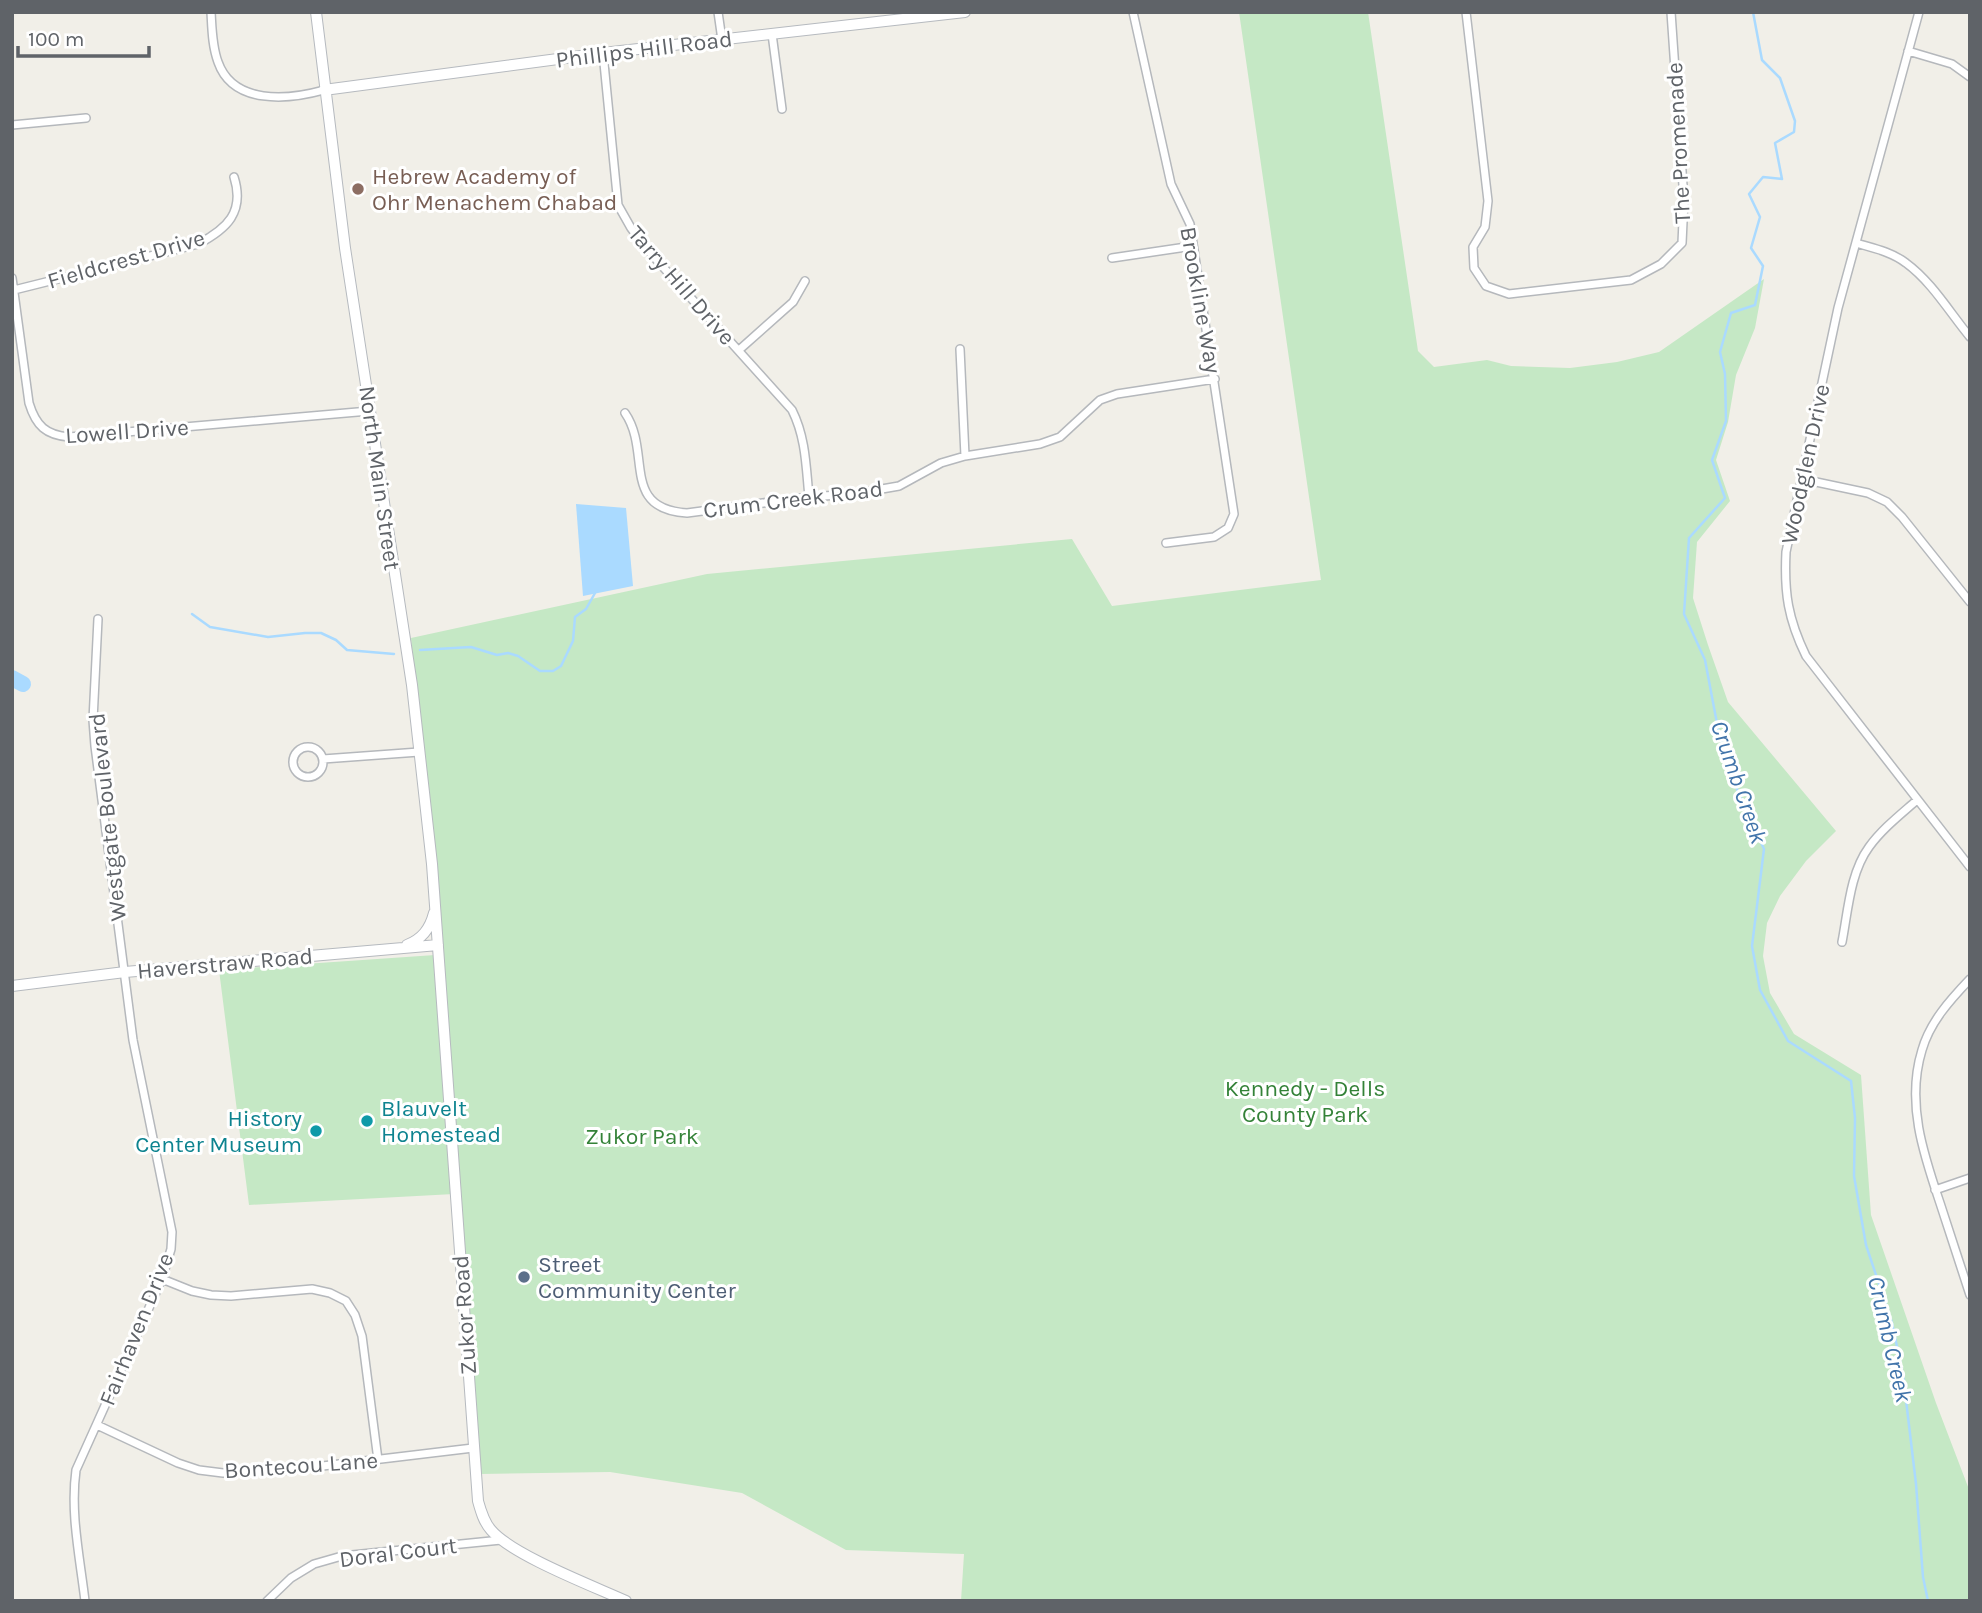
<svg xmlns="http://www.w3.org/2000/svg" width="1982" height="1613" font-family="Karla,sans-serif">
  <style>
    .green { fill: #c5e8c5 }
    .water { fill: #aadaff }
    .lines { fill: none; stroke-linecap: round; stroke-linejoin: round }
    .stream { stroke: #aadaff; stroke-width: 2.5 }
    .river { stroke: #aadaff; stroke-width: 16 }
    .street-casing { stroke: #b5b8bc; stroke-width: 10 }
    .secondary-casing { stroke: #b6babf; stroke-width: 12 }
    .street { stroke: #fff; stroke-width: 7 }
    .secondary { stroke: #fff; stroke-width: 10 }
    .education-dot { fill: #8d6e63; stroke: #fff; stroke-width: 2.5 }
    .culture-dot { fill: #0f9aa8; stroke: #fff; stroke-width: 2.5 }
    .service-dot { fill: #5c6f8a; stroke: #fff; stroke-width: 2.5 }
    .labels { text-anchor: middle; stroke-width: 6; stroke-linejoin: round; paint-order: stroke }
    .street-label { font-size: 23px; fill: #5f6368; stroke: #fff }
    .education-label { font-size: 23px; fill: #785e54; stroke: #fff; text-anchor: start }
    .park-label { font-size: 23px; fill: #348238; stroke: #fff }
    .culture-label { font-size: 23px; fill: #0d838f; stroke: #fff; text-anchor: start }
    .service-label { font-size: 23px; fill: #4e5e75; stroke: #fff; text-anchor: start }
    .water-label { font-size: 24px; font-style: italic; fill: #4174aa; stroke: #fff }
  </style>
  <rect width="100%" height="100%" fill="#f1efe8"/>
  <path class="green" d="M 1239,12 L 1368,12 L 1418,351 L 1434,367 L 1487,360 L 1511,366 L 1570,368 L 1617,362 L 1659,352 L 1764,279 L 1755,328 L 1736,375 L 1728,422 L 1716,460 L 1730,501 L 1697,542 L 1693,598 L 1708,645 L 1728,702 L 1836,831 L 1806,861 L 1780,896 L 1767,923 L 1763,956 L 1770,993 L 1794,1034 L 1861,1075 L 1871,1215 L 1936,1403 L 1970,1492 L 1970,1601 L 961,1601 L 964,1554 L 846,1550 L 742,1493 L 610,1472 L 480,1474 L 442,965 L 411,638 L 707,574 L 1072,539 L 1112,606 L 1321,580 Z
    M 435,955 L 454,1194 L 249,1205 L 219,970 Z"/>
  <path class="water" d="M 576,504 L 626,508 L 633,586 L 583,596 Z"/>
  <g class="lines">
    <path class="stream" d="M 1753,12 L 1762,60 L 1780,78 L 1795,121 L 1794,132 L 1775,143 L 1782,179 L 1763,177 L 1749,194 L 1760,217 L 1751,248 L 1763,266 L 1755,305 L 1731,313 L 1720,352 L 1725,374 L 1726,421 L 1712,460 L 1725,498 L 1689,538 L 1684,614 L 1705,660 L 1719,734 L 1738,792 L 1764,849 L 1752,946 L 1760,990 L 1788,1041 L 1851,1081 L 1855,1118 L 1854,1176 L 1866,1245 L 1892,1323 L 1903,1375 L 1916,1484 L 1923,1577 L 1928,1601
      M 192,614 L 210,627 L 268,637 L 305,633 L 321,633 L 336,640 L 347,650 L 394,654
      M 420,650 L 471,647 L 497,655 L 508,653 L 518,656 L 540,671 L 553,671 L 561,666 L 573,641 L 575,617 L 586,609 L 595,593"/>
    <path class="river" d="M 12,678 L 23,684"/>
    <defs>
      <path id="street" d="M 211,12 C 212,28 212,46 218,62 C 233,105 288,100 324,90
        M 718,12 L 722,40
        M 1133,12 L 1171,184 L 1190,224 L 1234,514 L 1228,528 L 1214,537 L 1166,543
        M 1466,12 L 1488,201 L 1485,227 L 1473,247 L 1474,268 L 1486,286 L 1509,294 L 1631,280 L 1661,264 L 1682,243 L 1684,200 L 1671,12
        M 1919,12 L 1838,308 L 1786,552 C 1784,593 1788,619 1806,656 L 1970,867
        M 772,34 L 782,109
        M 1908,51 L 1952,64 L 1970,77
        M 603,53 L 618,205 L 631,228 L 645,247 L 792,410 C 806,438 806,467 809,497
        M 12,125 L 86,118
        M 1856,243 C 1873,248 1892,252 1906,263 C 1932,282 1950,313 1970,337
        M 1112,258 L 1193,246
        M 12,278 L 29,403 C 36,426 46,435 69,437 L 369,411
        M 14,290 L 198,244 C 227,229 245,212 234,177
        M 960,349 L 965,456
        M 739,350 L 793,302 L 805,281
        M 625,413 C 652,452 620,509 687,513 L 809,497 L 853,494 L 899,486 L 941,463 L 965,456 L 1040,444 L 1060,437 L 1100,400 L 1117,394 L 1215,379
        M 1802,479 L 1868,493 L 1887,502 L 1902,517 L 1970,602
        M293 762a15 15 0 1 1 30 0a15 15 0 1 1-30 0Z
        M 323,759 L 419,752
        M 1842,942 C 1848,911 1850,873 1869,847 C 1882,829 1900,815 1917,800
        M 1970,979 C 1950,1000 1930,1022 1922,1050 C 1906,1102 1923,1153 1940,1203 C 1950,1234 1960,1264 1970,1295
        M 1935,1190 L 1970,1178
        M 162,1279 L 192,1291 L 211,1295 L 231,1296 L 312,1289 L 330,1293 L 346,1301 L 355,1315 L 362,1336 L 378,1460
        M 97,1425 L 178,1463 L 199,1470 L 223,1473 L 289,1470 L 473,1448
        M 85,1601 C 80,1558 70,1513 76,1470 L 162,1279 L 171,1249 L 172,1232 L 133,1040 L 95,746 L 93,720 L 98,619
        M 267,1601 L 291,1578 L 314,1564 L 342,1556 L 501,1540"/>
      <path id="secondary" d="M 316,12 L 345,248 L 412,685 L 432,864 L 478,1501 C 481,1512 484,1522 491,1530 C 512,1555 593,1586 626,1601
        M 324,90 L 603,53 L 965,12
        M 407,945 C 422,939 430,929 434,913
        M 12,986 L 125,972 L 438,945"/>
    </defs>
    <use href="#street" class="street-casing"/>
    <use href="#secondary" class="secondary-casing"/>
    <use href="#street" class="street"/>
    <use href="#secondary" class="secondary"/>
  </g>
  <circle class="education-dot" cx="358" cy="189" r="7"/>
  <g class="culture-dot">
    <circle cx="367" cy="1121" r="7"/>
    <circle cx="316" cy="1131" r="7"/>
  </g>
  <circle class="service-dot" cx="524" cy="1277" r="7"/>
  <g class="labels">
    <g class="street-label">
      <text transform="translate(644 49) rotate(-7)" y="8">Phillips Hill Road</text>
      <text transform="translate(1678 143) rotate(-93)" y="8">The Promenade</text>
      <text transform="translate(126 259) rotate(-16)" y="8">Fieldcrest Drive</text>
      <text transform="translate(682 285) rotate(49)" y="8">Tarry Hill Drive</text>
      <text transform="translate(1201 300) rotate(80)" y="8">Brookline Way</text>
      <text transform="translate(127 431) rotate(-4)" y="8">Lowell Drive</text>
      <text transform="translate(1805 464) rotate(-78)" y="8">Woodglen Drive</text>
      <text transform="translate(380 478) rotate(82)" y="8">North Main Street</text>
      <text transform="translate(793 499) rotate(-7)" y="8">Crum Creek Road</text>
      <text transform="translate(107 817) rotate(-96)" y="8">Westgate Boulevard</text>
      <text transform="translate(225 963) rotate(-5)" y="8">Haverstraw Road</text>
      <text transform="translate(464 1315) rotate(-94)" y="8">Zukor Road</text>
      <text transform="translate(136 1329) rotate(-68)" y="8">Fairhaven Drive</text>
      <text transform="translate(301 1465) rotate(-4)" y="8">Bontecou Lane</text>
      <text transform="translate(398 1552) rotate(-7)" y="8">Doral Court</text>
    </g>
    <g class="education-label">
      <text x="372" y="184">Hebrew Academy of<tspan x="372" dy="26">Ohr Menachem Chabad</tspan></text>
    </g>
    <g class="park-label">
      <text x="1305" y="1096">Kennedy - Dells<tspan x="1305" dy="26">County Park</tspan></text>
      <text x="642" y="1144">Zukor Park</text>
    </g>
    <g class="culture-label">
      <text x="381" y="1116">Blauvelt<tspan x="381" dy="26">Homestead</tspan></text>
      <text x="302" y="1126" text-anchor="end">History<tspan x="302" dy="26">Center Museum</tspan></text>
    </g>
    <g class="service-label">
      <text x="538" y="1272">Street<tspan x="538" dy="26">Community Center</tspan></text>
    </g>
    <g class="water-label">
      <text transform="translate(1739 782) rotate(71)" y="8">Crumb Creek</text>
      <text transform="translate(1890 1339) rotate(77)" y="8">Crumb Creek</text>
    </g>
  </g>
  <rect width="1982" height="1613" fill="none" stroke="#5f6368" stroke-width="28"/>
  <path d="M18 46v10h131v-10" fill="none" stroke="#5f6368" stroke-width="3.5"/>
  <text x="28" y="46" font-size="21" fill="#5f6368" stroke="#ffffff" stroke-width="5" paint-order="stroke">100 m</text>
</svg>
